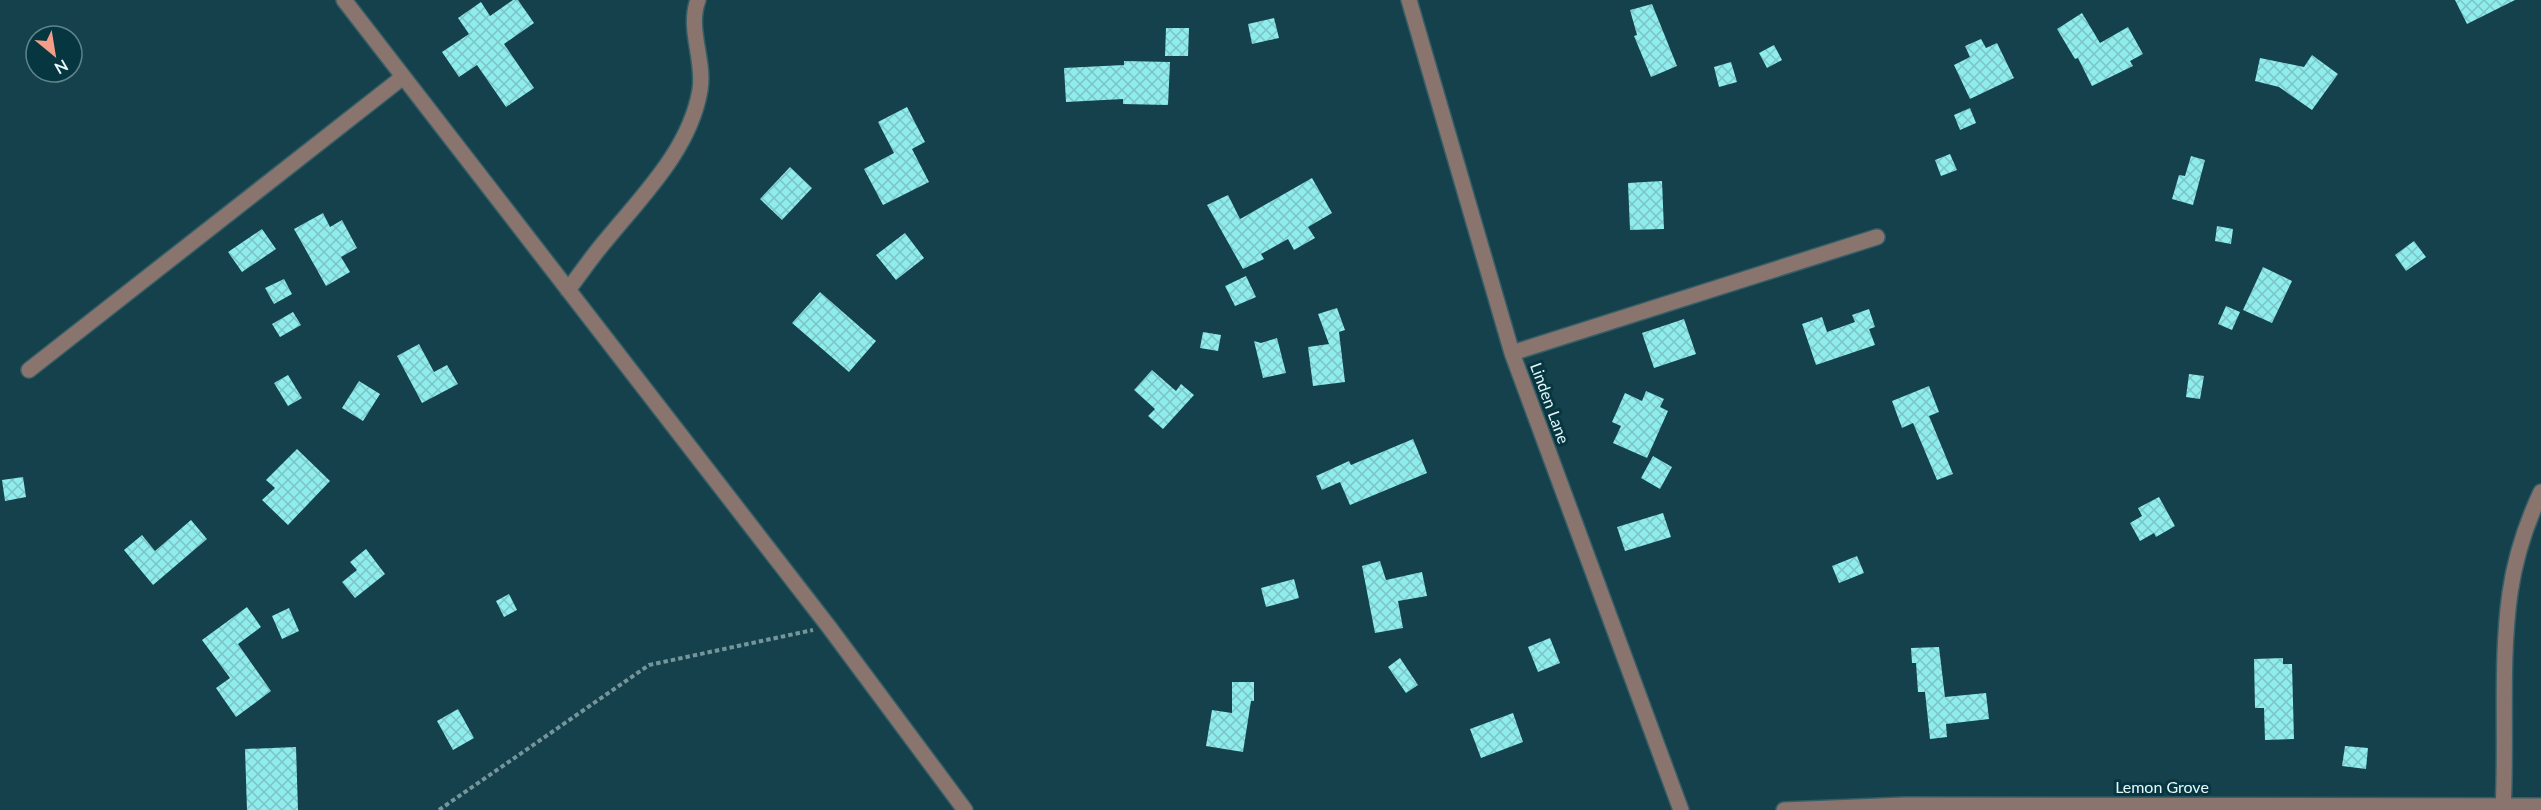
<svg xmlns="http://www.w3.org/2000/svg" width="2541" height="810" font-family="Lato,sans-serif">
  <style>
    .building { fill: url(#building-cross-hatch) }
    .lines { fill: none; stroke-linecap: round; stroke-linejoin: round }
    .minor-casing { stroke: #365e67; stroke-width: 18 }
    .path { stroke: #74959c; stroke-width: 4; stroke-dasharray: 4.5 3; stroke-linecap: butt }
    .minor { stroke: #89746e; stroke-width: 15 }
    .labels { text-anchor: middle; stroke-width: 6; stroke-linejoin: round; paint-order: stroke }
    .street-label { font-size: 16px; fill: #e7f8fd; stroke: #063740 }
  </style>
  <defs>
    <pattern id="building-cross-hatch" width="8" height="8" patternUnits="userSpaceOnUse" patternTransform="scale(1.5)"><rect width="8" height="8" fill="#8fecec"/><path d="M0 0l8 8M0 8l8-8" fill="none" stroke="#7cc4c4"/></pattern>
  </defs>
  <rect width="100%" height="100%" fill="#14414b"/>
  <path class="building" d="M 513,0 L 518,0 L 534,23 L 504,44 L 534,88 L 506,107 L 477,65 L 459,77 L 442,52 L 469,34 L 458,18 L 481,2 L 490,16 Z
    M 2455,0 L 2515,0 L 2467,24 Z
    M 1652,4 L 1677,66 L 1651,77 L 1634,36 L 1637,35 L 1630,10 Z
    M 2082,13 L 2100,43 L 2128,27 L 2143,54 L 2130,61 L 2133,66 L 2092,86 L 2078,58 L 2075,59 L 2057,29 Z
    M 1274,18 L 1279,38 L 1252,44 L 1248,24 Z
    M 1166,28 L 1189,28 L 1188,56 L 1165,56 Z
    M 1981,39 L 1986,48 L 1997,43 L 2014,78 L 1970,99 L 1954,65 L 1970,57 L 1965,46 Z
    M 1774,45 L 1782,60 L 1767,68 L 1759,53 Z
    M 2312,55 L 2338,74 L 2312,110 L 2279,87 L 2255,81 L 2260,58 L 2304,67 Z
    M 1124,61 L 1170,62 L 1168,105 L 1123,104 L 1123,99 L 1066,102 L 1064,68 L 1124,65 Z
    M 1731,62 L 1737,82 L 1719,87 L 1714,67 Z
    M 907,107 L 925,142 L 912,149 L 929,182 L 883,205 L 864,169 L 894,153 L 878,122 Z
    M 1970,108 L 1976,123 L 1960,130 L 1954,115 Z
    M 1950,154 L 1957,170 L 1941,176 L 1935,160 Z
    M 2191,156 L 2205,160 L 2193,205 L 2172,199 L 2179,175 L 2185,176 Z
    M 790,167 L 812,188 L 782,220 L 760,199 Z
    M 1312,178 L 1332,213 L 1308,227 L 1315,238 L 1294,250 L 1288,239 L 1261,254 L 1264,259 L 1243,269 L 1207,205 L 1228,195 L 1240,219 L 1242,218 Z
    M 1662,181 L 1664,229 L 1630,230 L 1628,183 Z
    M 323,213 L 330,227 L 342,220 L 357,248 L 341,257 L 350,272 L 326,286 L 294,229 Z
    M 2217,226 L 2233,229 L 2231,244 L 2215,241 Z
    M 262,229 L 276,249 L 242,272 L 228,252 Z
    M 905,233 L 924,258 L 896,280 L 876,255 Z
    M 2414,241 L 2426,257 L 2406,271 L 2395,255 Z
    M 2263,267 L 2292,281 L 2272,323 L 2243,310 Z
    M 1246,276 L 1256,297 L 1235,306 L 1225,286 Z
    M 284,279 L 292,294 L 274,304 L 265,288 Z
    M 820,292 L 876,341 L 849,372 L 792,323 Z
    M 2226,306 L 2240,312 L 2232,330 L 2218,324 Z
    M 1337,308 L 1345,330 L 1339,332 L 1345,382 L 1313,386 L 1308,347 L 1329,344 L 1318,314 Z
    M 1869,309 L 1875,327 L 1869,329 L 1875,345 L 1816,365 L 1802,324 L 1822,317 L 1827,332 L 1855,322 L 1852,315 Z
    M 293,312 L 301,325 L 280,337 L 272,324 Z
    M 1684,319 L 1696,354 L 1654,368 L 1642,333 Z
    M 1203,332 L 1221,335 L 1218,351 L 1200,348 Z
    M 1277,338 L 1286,373 L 1263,378 L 1254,341 L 1261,343 Z
    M 419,344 L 434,372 L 447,365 L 458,384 L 422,403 L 397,356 Z
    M 1152,370 L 1176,391 L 1181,384 L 1194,395 L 1163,429 L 1148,416 L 1155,409 L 1134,390 Z
    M 2189,374 L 2204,376 L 2200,399 L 2186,397 Z
    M 288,375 L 302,398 L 288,406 L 274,383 Z
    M 359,381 L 380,394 L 363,421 L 342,408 Z
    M 1929,386 L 1939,412 L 1929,416 L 1953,474 L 1937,480 L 1913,423 L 1902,428 L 1892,401 Z
    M 1646,391 L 1664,399 L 1660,407 L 1668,411 L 1647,458 L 1613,443 L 1621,426 L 1612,422 L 1625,393 L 1642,401 Z
    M 1413,439 L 1427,473 L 1350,505 L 1340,482 L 1322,490 L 1316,476 L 1349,461 L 1351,465 Z
    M 297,449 L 330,481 L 288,525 L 262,500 L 275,488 L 266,480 Z
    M 1653,456 L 1672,467 L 1660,489 L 1641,478 Z
    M 23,477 L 26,497 L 5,501 L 2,480 Z
    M 2159,497 L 2175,526 L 2156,537 L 2154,533 L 2140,541 L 2130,523 L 2142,516 L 2138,508 Z
    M 1663,513 L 1671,537 L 1625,551 L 1617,527 Z
    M 191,520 L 207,539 L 153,585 L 124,550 L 142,535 L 155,551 Z
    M 366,549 L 385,574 L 355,598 L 342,582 L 357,570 L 350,562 Z
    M 1857,556 L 1864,573 L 1839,583 L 1832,566 Z
    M 1380,561 L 1386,580 L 1422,572 L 1427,596 L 1398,601 L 1403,628 L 1375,633 L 1362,566 Z
    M 1294,579 L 1299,598 L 1266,607 L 1261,588 Z
    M 509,594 L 517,610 L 504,617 L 496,601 Z
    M 247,607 L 261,627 L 238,644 L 271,691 L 236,717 L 216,688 L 230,678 L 202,640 Z
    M 289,608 L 299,631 L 282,639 L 272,616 Z
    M 1550,638 L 1560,663 L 1538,672 L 1528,647 Z
    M 1939,647 L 1945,697 L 1986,693 L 1989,719 L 1946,724 L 1947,737 L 1930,739 L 1925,692 L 1918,692 L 1916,663 L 1912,663 L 1911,648 Z
    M 1400,658 L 1418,685 L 1406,693 L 1388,667 Z
    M 2283,658 L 2283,664 L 2292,664 L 2294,739 L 2265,740 L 2264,708 L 2255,708 L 2254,659 Z
    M 1232,682 L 1254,682 L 1254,701 L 1251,701 L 1243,752 L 1206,746 L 1212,710 L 1232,713 Z
    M 458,709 L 474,738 L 453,750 L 437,721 Z
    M 1513,713 L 1523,742 L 1481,758 L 1470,729 Z
    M 2345,746 L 2368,748 L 2366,769 L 2342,766 Z
    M 296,747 L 298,810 L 247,810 L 245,749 Z"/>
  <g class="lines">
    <defs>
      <path id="minor" d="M 344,0 L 829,627 L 965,810
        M 1409,0 L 1512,353 L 1681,810
        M 568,290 C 581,273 593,255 607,239 C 643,195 690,149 700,90 C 705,60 687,29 698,0
        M 1512,353 L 1877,237
        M 29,370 L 403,77
        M 1784,810 L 1904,805 L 2541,806
        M 2503,810 C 2507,738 2500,664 2510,593 C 2515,558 2526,524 2541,492"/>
    </defs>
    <use href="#minor" class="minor-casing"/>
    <path class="path" d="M 439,810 L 649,665 L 813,630"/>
    <use href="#minor" class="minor"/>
  </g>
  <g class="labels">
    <g class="street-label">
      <text transform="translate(1550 403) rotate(70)" y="6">Linden Lane</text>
      <text x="2162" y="793">Lemon Grove</text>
    </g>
  </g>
  <g transform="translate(54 54) rotate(150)"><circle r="28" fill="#063740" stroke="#60848c" stroke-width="1.5"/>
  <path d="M0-4.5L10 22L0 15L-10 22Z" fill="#f49e88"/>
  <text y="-9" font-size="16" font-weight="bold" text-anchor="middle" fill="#e7f8fd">N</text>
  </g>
</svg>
